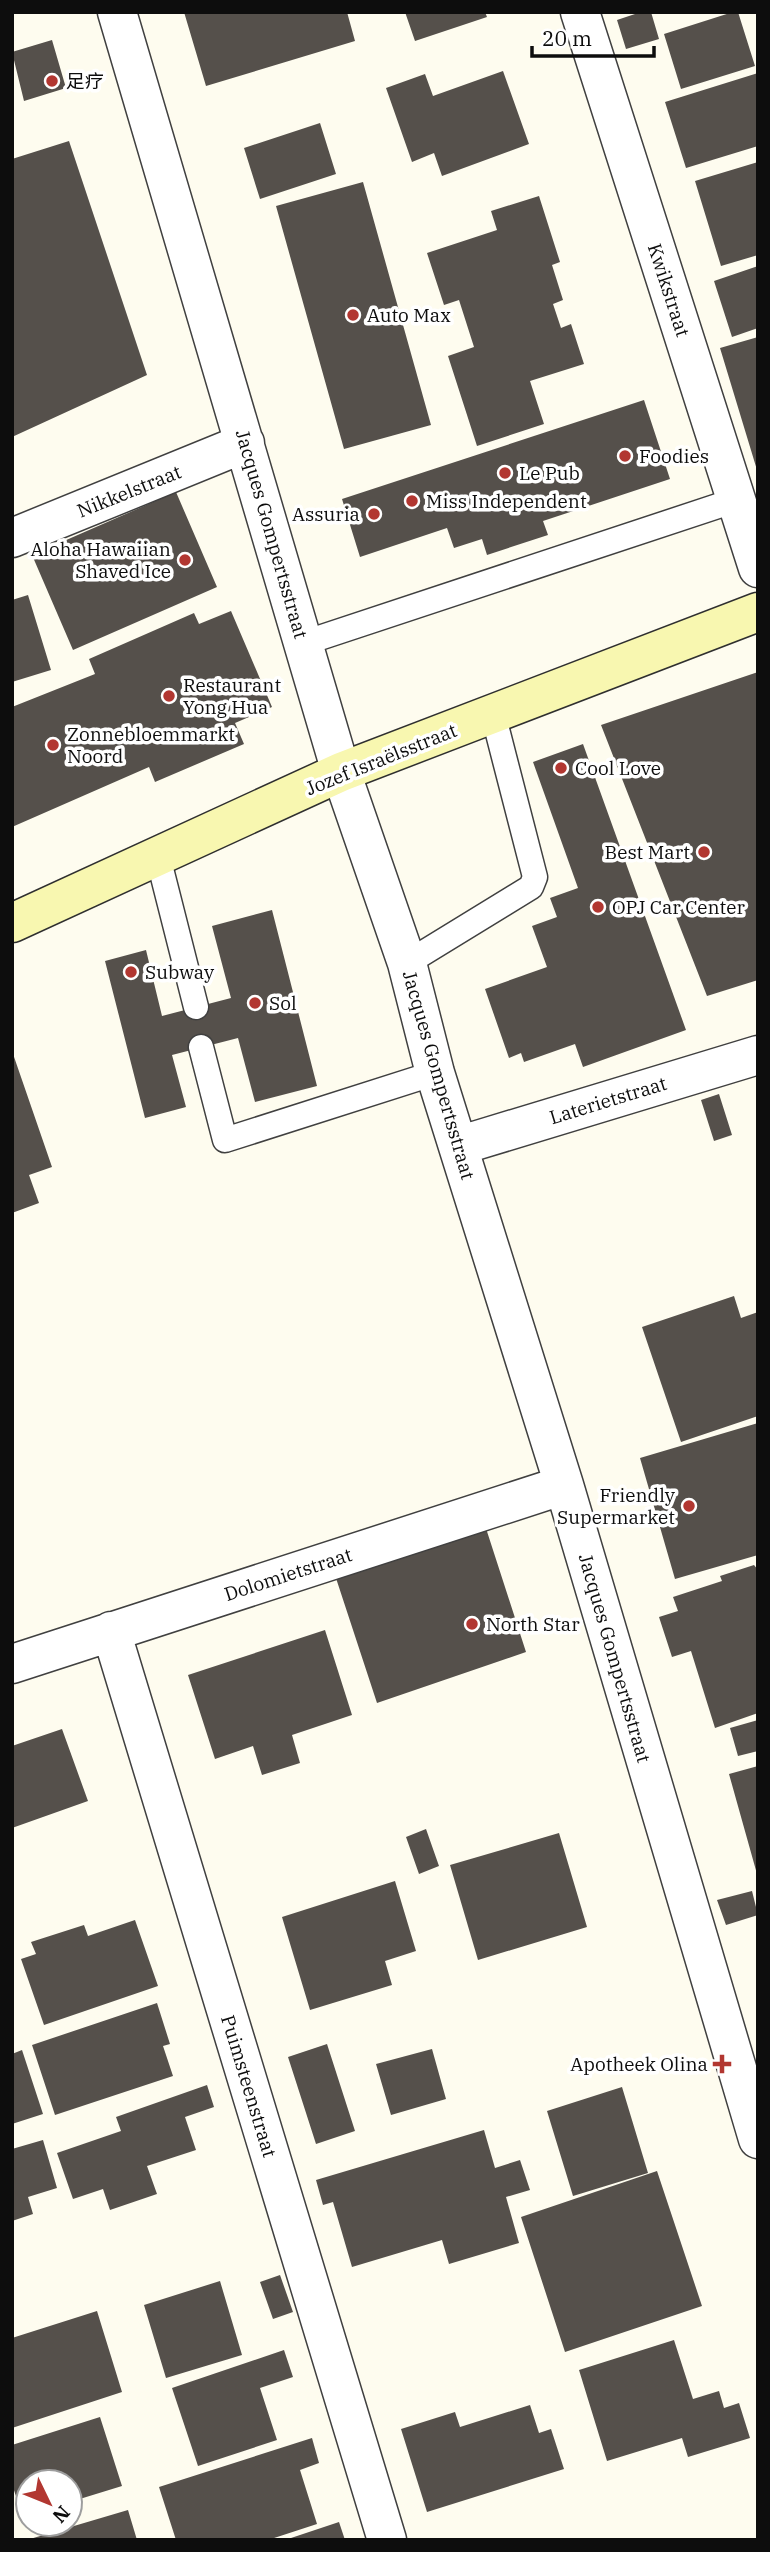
<svg xmlns="http://www.w3.org/2000/svg" width="770" height="2552" font-family="'IBM Plex Serif','Noto Sans SC',serif">
  <style>
    .building { fill: #55504b }
    .lines { fill: none; stroke-linecap: round; stroke-linejoin: round }
    .lane-casing { stroke: #404040; stroke-width: 27 }
    .street-casing { stroke: #404040; stroke-width: 41 }
    .secondary-casing { stroke: #2f2f2f; stroke-width: 41 }
    .lane { stroke: #fff; stroke-width: 24 }
    .street { stroke: #fff; stroke-width: 38 }
    .secondary { stroke: #f8f7b0; stroke-width: 38 }
    .poi-dot { fill: #b23731; stroke: #fff; stroke-width: 2.5 }
    .labels { text-anchor: middle; stroke-width: 7; stroke-linejoin: round; paint-order: stroke }
    .poi-label { font-size: 19px; fill: #0d0d0d; stroke: #fff; text-anchor: start }
    .street-label { font-size: 19px; fill: #0d0d0d; stroke: #fff }
  </style>
  <rect width="100%" height="100%" fill="#fefcef"/>
  <path class="building" d="M 184,12 L 347,12 L 355,41 L 206,86 Z
    M 405,12 L 485,12 L 487,17 L 415,41 Z
    M 641,12 L 651,12 L 659,39 L 626,49 L 617,20 Z
    M 733,12 L 738,12 L 755,66 L 681,89 L 664,34 Z
    M 52,40 L 66,88 L 24,101 L 12,52 Z
    M 503,71 L 529,144 L 442,176 L 434,153 L 412,162 L 386,88 L 425,74 L 433,96 Z
    M 758,73 L 758,146 L 686,168 L 665,102 Z
    M 320,123 L 336,174 L 260,199 L 244,148 Z
    M 69,141 L 147,375 L 12,437 L 12,159 Z
    M 758,162 L 758,255 L 721,266 L 695,181 Z
    M 363,182 L 431,425 L 344,449 L 276,206 Z
    M 539,196 L 560,262 L 552,265 L 563,300 L 553,304 L 561,328 L 571,324 L 584,364 L 530,381 L 544,424 L 477,446 L 448,356 L 474,347 L 459,300 L 444,305 L 427,253 L 497,230 L 491,211 Z
    M 758,266 L 758,328 L 732,337 L 714,281 Z
    M 758,337 L 758,470 L 757,470 L 720,348 Z
    M 644,400 L 670,479 L 543,521 L 548,535 L 487,555 L 482,539 L 454,548 L 447,528 L 360,557 L 342,499 Z
    M 176,492 L 217,587 L 73,650 L 32,555 Z
    M 28,595 L 51,670 L 12,682 L 12,600 Z
    M 231,611 L 272,707 L 235,723 L 244,744 L 155,782 L 149,767 L 12,827 L 12,707 L 95,674 L 89,659 L 194,613 L 199,624 Z
    M 758,672 L 758,980 L 707,996 L 601,725 Z
    M 583,744 L 686,1030 L 583,1067 L 575,1044 L 524,1062 L 521,1053 L 509,1058 L 485,989 L 547,967 L 532,926 L 557,917 L 550,898 L 578,888 L 533,762 Z
    M 272,910 L 317,1086 L 255,1102 L 238,1038 L 172,1055 L 186,1107 L 145,1118 L 105,961 L 146,950 L 162,1016 L 231,998 L 212,926 Z
    M 12,1051 L 52,1167 L 29,1175 L 39,1203 L 12,1213 Z
    M 719,1094 L 732,1135 L 714,1141 L 701,1100 Z
    M 734,1296 L 741,1318 L 758,1312 L 758,1416 L 681,1442 L 642,1327 Z
    M 758,1423 L 758,1555 L 675,1579 L 640,1458 Z
    M 482,1516 L 526,1652 L 377,1703 L 332,1566 Z
    M 754,1565 L 758,1570 L 758,1713 L 715,1728 L 691,1651 L 672,1657 L 659,1617 L 678,1611 L 673,1597 L 722,1581 L 720,1576 Z
    M 325,1630 L 352,1715 L 292,1735 L 300,1763 L 262,1775 L 253,1746 L 215,1759 L 188,1675 Z
    M 758,1720 L 758,1751 L 738,1756 L 730,1728 Z
    M 62,1729 L 88,1801 L 12,1828 L 12,1746 Z
    M 758,1766 L 758,1874 L 757,1874 L 729,1774 Z
    M 426,1829 L 439,1866 L 419,1874 L 406,1837 Z
    M 559,1833 L 587,1927 L 478,1960 L 450,1865 Z
    M 395,1881 L 416,1951 L 385,1961 L 392,1985 L 310,2010 L 282,1917 Z
    M 752,1891 L 758,1915 L 726,1925 L 717,1900 Z
    M 135,1920 L 158,1986 L 44,2025 L 21,1959 L 36,1954 L 31,1942 L 84,1925 L 88,1936 Z
    M 157,2003 L 170,2044 L 163,2046 L 173,2076 L 55,2115 L 32,2045 Z
    M 327,2044 L 355,2131 L 316,2144 L 288,2057 Z
    M 432,2049 L 446,2099 L 391,2115 L 376,2064 Z
    M 22,2050 L 43,2114 L 12,2124 L 12,2054 Z
    M 207,2085 L 214,2107 L 185,2117 L 196,2150 L 147,2166 L 157,2194 L 110,2210 L 103,2189 L 73,2199 L 57,2153 L 121,2131 L 116,2117 Z
    M 622,2087 L 648,2173 L 573,2196 L 547,2111 Z
    M 484,2130 L 495,2168 L 520,2160 L 530,2190 L 506,2197 L 519,2243 L 449,2264 L 442,2240 L 352,2267 L 333,2202 L 323,2205 L 316,2180 Z
    M 43,2140 L 57,2188 L 28,2197 L 33,2214 L 12,2221 L 12,2149 Z
    M 657,2171 L 702,2306 L 565,2352 L 521,2217 Z
    M 280,2275 L 293,2312 L 273,2319 L 260,2282 Z
    M 220,2281 L 242,2355 L 166,2378 L 144,2305 Z
    M 97,2311 L 122,2392 L 12,2428 L 12,2338 Z
    M 674,2340 L 693,2399 L 719,2391 L 724,2408 L 739,2403 L 750,2438 L 688,2457 L 682,2438 L 607,2461 L 579,2370 Z
    M 284,2350 L 293,2377 L 260,2388 L 277,2440 L 198,2466 L 172,2388 Z
    M 530,2405 L 539,2433 L 551,2429 L 564,2469 L 427,2512 L 401,2429 L 455,2412 L 460,2427 Z
    M 100,2417 L 122,2486 L 70,2502 L 70,2482 L 28,2482 L 28,2516 L 23,2518 L 12,2484 L 12,2445 Z
    M 312,2438 L 319,2463 L 300,2470 L 317,2524 L 268,2540 L 176,2540 L 159,2487 Z
    M 128,2510 L 137,2540 L 30,2540 L 30,2539 Z
    M 339,2522 L 345,2540 L 288,2540 L 288,2539 Z"/>
  <g class="lines">
    <defs>
      <path id="lane" d="M 304,643 L 736,500
        M 158,857 L 196,1007
        M 407,963 L 531,887 L 535,877 L 493,714
        M 201,1047 L 225,1140 L 435,1073"/>
      <path id="street" d="M 117,12 L 341,772 L 407,963 L 435,1073 L 564,1485 L 758,2139
        M 580,12 L 758,568
        M 12,538 L 245,443
        M 458,1146 L 758,1055
        M 111,1631 L 387,2540
        M 12,1664 L 564,1485"/>
      <path id="secondary" d="M 12,923 L 341,772 L 758,612"/>
    </defs>
    <use href="#lane" class="lane-casing"/>
    <use href="#street" class="street-casing"/>
    <use href="#secondary" class="secondary-casing"/>
    <use href="#lane" class="lane"/>
    <use href="#street" class="street"/>
    <use href="#secondary" class="secondary"/>
  </g>
  <g class="poi-dot">
    <circle cx="52" cy="81" r="7"/>
    <circle cx="353" cy="315" r="7"/>
    <circle cx="625" cy="456" r="7"/>
    <circle cx="505" cy="473" r="7"/>
    <circle cx="412" cy="501" r="7"/>
    <circle cx="374" cy="514" r="7"/>
    <circle cx="185" cy="560" r="7"/>
    <circle cx="169" cy="696" r="7"/>
    <circle cx="53" cy="745" r="7"/>
    <circle cx="561" cy="768" r="7"/>
    <circle cx="704" cy="852" r="7"/>
    <circle cx="598" cy="907" r="7"/>
    <circle cx="131" cy="972" r="7"/>
    <circle cx="255" cy="1003" r="7"/>
    <circle cx="689" cy="1506" r="7"/>
    <circle cx="472" cy="1624" r="7"/>
    <path d="M718.5 2053.5h7v7h7v7h-7v7h-7v-7h-7v-7h7z"/>
  </g>
  <g class="labels">
    <g class="poi-label">
      <text x="66" y="88">足疗</text>
      <text x="367" y="322">Auto Max</text>
      <text x="639" y="463">Foodies</text>
      <text x="519" y="480">Le Pub</text>
      <text x="426" y="508">Miss Independent</text>
      <text x="360" y="521" text-anchor="end">Assuria</text>
      <text x="171" y="556" text-anchor="end">Aloha Hawaiian<tspan x="171" dy="22">Shaved Ice</tspan></text>
      <text x="183" y="692">Restaurant<tspan x="183" dy="22">Yong Hua</tspan></text>
      <text x="67" y="741">Zonnebloemmarkt<tspan x="67" dy="22">Noord</tspan></text>
      <text x="575" y="775">Cool Love</text>
      <text x="690" y="859" text-anchor="end">Best Mart</text>
      <text x="612" y="914">OPJ Car Center</text>
      <text x="145" y="979">Subway</text>
      <text x="269" y="1010">Sol</text>
      <text x="675" y="1502" text-anchor="end">Friendly<tspan x="675" dy="22">Supermarket</tspan></text>
      <text x="486" y="1631">North Star</text>
      <text x="708" y="2071" text-anchor="end">Apotheek Olina</text>
    </g>
    <g class="street-label">
      <text transform="translate(669 290) rotate(72)" y="7">Kwikstraat</text>
      <text transform="translate(129 491) rotate(-22)" y="7">Nikkelstraat</text>
      <text transform="translate(272 534) rotate(74)" y="7">Jacques Gompertsstraat</text>
      <text transform="translate(381 759) rotate(-22)" y="7">Jozef Israëlsstraat</text>
      <text transform="translate(439 1075) rotate(74)" y="7">Jacques Gompertsstraat</text>
      <text transform="translate(608 1100) rotate(-17)" y="7">Laterietstraat</text>
      <text transform="translate(288 1574) rotate(-18)" y="7">Dolomietstraat</text>
      <text transform="translate(615 1658) rotate(74)" y="7">Jacques Gompertsstraat</text>
      <text transform="translate(249 2086) rotate(73)" y="7">Puimsteenstraat</text>
    </g>
  </g>
  <rect width="770" height="2552" fill="none" stroke="#0d0d0d" stroke-width="28"/>
  <g transform="translate(49 2503) rotate(133)"><circle r="33" fill="#ffffff" stroke="#9e9e9e" stroke-width="2"/>
  <path d="M0-5L12 26L0 18L-12 26Z" fill="#b23731"/>
  <text y="-10" font-size="19" font-weight="bold" text-anchor="middle" fill="#0d0d0d">N</text>
  </g>
  <path d="M532 46v10h122v-10" fill="none" stroke="#0d0d0d" stroke-width="3.5"/>
  <text x="542" y="46" font-size="21" fill="#0d0d0d" stroke="#ffffff" stroke-width="5" paint-order="stroke">20 m</text>
</svg>
